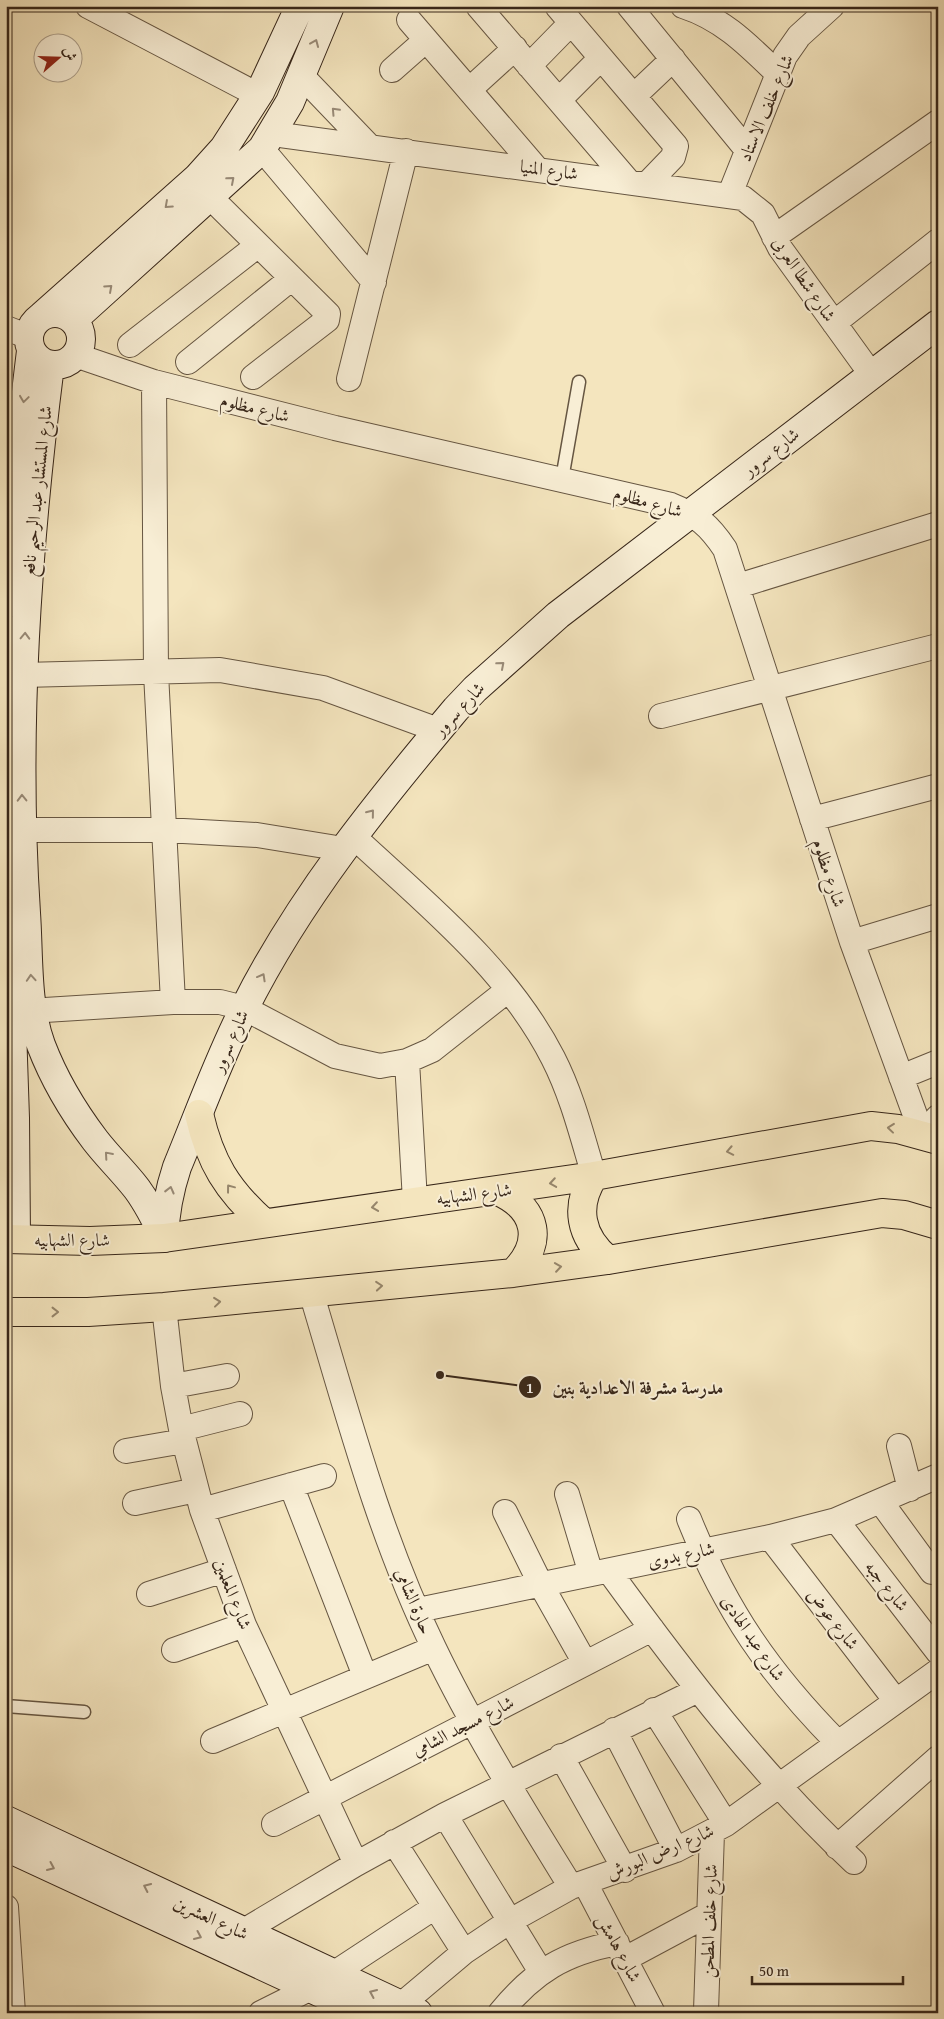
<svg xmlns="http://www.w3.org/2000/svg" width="944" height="2019" font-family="'Gentium Book Plus',Amiri,serif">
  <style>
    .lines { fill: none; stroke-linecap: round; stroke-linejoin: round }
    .lane-casing { stroke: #665642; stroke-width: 15 }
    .street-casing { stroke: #665642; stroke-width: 26 }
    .secondary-casing { stroke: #372619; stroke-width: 30 }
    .highway-casing { stroke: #372619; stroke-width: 30 }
    .lane { stroke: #f8eed5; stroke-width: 12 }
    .street { stroke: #f8eed5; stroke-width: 24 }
    .secondary { stroke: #f8eed5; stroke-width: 28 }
    .highway { stroke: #f4e5be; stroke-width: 28 }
    .oneway { stroke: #988a77 }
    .oneway2 { stroke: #96866c }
    .labels { text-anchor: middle; stroke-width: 4; stroke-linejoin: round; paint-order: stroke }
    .street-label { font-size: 18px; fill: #372619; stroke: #f8eed5 }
    .leader { fill: none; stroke: #372619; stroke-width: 2 }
    .callout-dot { fill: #372619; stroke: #f8eed5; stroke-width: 2 }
    .mark-label { font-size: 15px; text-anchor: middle; font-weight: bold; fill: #fff }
    .callout-label { font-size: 19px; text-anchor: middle; font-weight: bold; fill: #372619; stroke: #f8eed5; stroke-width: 4; stroke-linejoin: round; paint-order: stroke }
  </style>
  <rect width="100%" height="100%" fill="#f4e5be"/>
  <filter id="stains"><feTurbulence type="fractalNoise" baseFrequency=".004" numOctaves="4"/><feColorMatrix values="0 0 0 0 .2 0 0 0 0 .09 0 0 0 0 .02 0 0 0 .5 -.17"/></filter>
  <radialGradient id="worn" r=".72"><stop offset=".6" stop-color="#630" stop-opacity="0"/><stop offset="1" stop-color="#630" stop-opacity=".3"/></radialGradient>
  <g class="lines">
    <defs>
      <path id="lane" d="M 562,479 L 579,382
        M 6,1706 L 84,1712"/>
      <path id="street" d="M 88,6 L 258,95
        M 478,6 L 628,181
        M 557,6 L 676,146 L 673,157 L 648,183
        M 629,6 L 747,150
        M 683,6 C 723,19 748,45 777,73
        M 409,20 L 537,169
        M 529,66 L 571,23
        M 392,70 L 426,40
        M 301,75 L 369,146
        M 469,90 L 515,48
        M 634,96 L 673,59
        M 559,100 L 601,58
        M 273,134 L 743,198 L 763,214 L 780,248 L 871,374
        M 262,149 L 374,282
        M 730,194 L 785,56 L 799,36 L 832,6
        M 210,197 L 328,314 L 327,320 L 253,377
        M 774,237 L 938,122
        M 834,323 L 938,241
        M 6,328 L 29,337
        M 130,345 L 257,246
        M 75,355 L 154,382 L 335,428 L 671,505 C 698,516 709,525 725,549 L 852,942 L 922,1134 L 938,1117
        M 188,362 L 291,279
        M 349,379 L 406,151
        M 154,382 L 156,673 L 173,1002
        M 738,586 L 938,524
        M 23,675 L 220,670 L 323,688 L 438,730
        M 661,716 L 938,646
        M 812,819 L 938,786
        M 23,830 L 165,830 L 257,835 L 343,849
        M 353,836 C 425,903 507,968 553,1058 C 572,1095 582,1136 594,1176
        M 852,942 L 938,916
        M 13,1012 L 173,1002 L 220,1002 L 244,1008 L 335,1056 L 380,1066 L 407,1061 L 432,1050 L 508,990
        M 407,1061 L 415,1201
        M 901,1077 L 938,1062
        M 311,1292 C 347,1412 379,1535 434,1648 C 474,1731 523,1809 571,1887
        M 164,1307 L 173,1386 L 181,1429 L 202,1510 L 244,1625 L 356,1864
        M 173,1386 L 227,1376
        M 181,1429 L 240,1414
        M 899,1446 L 910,1489
        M 126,1451 L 184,1441
        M 291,1485 L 365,1676
        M 567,1494 L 591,1574
        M 881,1502 L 932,1572
        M 135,1503 L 196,1490
        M 202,1510 L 324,1476
        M 505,1512 L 541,1585 L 585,1663
        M 689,1519 C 726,1611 769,1673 838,1743
        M 836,1520 L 938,1652
        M 770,1537 L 896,1701
        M 609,1571 C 684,1674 761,1775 854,1862
        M 149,1594 L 224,1570
        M 418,1610 L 770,1537 L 836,1520 L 938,1476
        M 174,1650 L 244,1625
        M 654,1710 L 726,1824
        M 614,1730 L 676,1850
        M 213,1741 L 434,1648
        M 561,1756 L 625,1870
        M 445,1815 L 541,1972
        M 274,1824 L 652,1629
        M 394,1842 L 464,1952
        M 837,1847 L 938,1758
        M 585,1883 L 653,2013
        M 6,1907 L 13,2013
        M 242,1932 L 356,1864 L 445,1815 L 698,1690
        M 625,1959 L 709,1914
        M 333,1974 L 435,1907
        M 401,2005 L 464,1952 L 510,1921 L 571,1887 L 676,1850 L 726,1824 L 938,1671
        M 706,2011 L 712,1832
        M 261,2013 L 311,1988
        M 500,2013 C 534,1971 565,1953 617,1943"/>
      <path id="secondary" d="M29 339a26 26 0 1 1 52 0a26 26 0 1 1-52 0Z
        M 42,316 L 197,178 L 224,148 L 260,92 L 300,6
        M 73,320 L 262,149 L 290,102 L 330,6
        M 50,365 C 27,547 14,730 26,913 C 29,956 26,1004 41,1045 C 54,1079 73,1111 95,1140 C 108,1157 124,1172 137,1189 C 148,1204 156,1220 164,1237
        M 7,603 L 17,467 L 31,351
        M 8,911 L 15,1118 L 16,1239
        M 164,1238 C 165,1213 169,1191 177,1167 C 199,1114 218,1060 244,1009 C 299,899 377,803 456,709 L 475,689 L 558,615 L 938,324
        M 6,1820 L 418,2013
        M 6,1847 L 364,2013"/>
      <path id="highway" d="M 199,1114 C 210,1162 227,1190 264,1223
        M 594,1176 C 574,1206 580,1237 608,1260
        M 498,1191 C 538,1209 544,1243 513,1273
        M 6,1239 L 90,1241 L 164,1238 L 594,1176 L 871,1126 L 898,1129 L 938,1140
        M 6,1312 L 88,1312 L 164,1307 L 513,1273 L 608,1260 L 882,1213 L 904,1215 L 938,1225"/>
    </defs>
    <use href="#lane" class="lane-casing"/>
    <use href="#street" class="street-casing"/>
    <use href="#secondary" class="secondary-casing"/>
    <use href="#highway" class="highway-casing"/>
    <use href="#lane" class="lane"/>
    <use href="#street" class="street"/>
    <use href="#secondary" class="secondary"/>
    <use href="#highway" class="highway"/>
  </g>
  <defs><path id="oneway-chevron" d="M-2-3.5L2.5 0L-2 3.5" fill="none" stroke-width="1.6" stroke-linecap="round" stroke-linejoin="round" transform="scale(1.25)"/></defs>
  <g class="oneway">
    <use href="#oneway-chevron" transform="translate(315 43) rotate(-67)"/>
    <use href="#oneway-chevron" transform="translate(335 111) rotate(-133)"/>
    <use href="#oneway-chevron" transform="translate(231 180) rotate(-41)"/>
    <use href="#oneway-chevron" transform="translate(168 205) rotate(138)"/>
    <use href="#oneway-chevron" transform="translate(109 288) rotate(-42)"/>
    <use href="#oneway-chevron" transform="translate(24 399) rotate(98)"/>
    <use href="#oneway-chevron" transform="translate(25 636) rotate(-88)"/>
    <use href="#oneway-chevron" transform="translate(501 665) rotate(-41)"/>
    <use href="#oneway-chevron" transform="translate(22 798) rotate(-91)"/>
    <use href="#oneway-chevron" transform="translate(371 813) rotate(-51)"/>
    <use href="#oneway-chevron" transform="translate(262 977) rotate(-61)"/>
    <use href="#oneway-chevron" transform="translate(31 978) rotate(-94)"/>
    <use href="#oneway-chevron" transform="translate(108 1155) rotate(-131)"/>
    <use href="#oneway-chevron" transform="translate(170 1190) rotate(-76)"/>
    <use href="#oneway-chevron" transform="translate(51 1867) rotate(24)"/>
    <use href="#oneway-chevron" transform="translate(147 1887) rotate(-155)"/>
    <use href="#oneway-chevron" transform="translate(198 1936) rotate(24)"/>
    <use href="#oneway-chevron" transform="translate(373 1993) rotate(-156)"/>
  </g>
  <g class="oneway2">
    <use href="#oneway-chevron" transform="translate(891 1128) rotate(-174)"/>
    <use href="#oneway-chevron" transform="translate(730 1151) rotate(169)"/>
    <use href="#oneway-chevron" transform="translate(553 1183) rotate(171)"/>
    <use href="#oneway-chevron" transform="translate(230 1188) rotate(-127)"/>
    <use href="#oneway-chevron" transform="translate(375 1207) rotate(172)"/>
    <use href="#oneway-chevron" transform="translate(558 1267) rotate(-8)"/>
    <use href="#oneway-chevron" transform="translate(379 1286) rotate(-5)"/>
    <use href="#oneway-chevron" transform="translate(217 1302) rotate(-6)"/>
    <use href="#oneway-chevron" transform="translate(55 1312)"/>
  </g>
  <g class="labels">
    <g class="street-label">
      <text transform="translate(766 108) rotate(-67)" y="6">شارع خلف الاستاد</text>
      <text transform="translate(549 170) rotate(8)" y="6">شارع المنيا</text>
      <text transform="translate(804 279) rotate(56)" y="6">شارع شطا العربى</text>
      <text transform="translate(255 408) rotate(14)" y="6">شارع مظلوم</text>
      <text transform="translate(771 452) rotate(-38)" y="6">شارع سرور</text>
      <text transform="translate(37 491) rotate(-84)" y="6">شارع المستشار عبد الرحيم نافع</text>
      <text transform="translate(648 502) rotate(16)" y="6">شارع مظلوم</text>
      <text transform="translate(459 709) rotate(-47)" y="6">شارع سرور</text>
      <text transform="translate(829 873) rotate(72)" y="6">شارع مظلوم</text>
      <text transform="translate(230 1041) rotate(-66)" y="6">شارع سرور</text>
      <text transform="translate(474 1194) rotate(-7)" y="6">شارع الشهابيه</text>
      <text x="72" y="1246">شارع الشهابيه</text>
      <text transform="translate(681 1555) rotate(-12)" y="6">شارع بدوى</text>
      <text transform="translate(887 1586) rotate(52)" y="6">شارع جبه</text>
      <text transform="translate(233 1594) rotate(69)" y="6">شارع المعلمين</text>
      <text transform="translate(414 1601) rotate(67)" y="6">حارة الشامي</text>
      <text transform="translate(833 1619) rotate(52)" y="6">شارع عوض</text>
      <text transform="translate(753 1638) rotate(56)" y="6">شارع عبد الهادى</text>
      <text transform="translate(463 1726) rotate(-27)" y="6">شارع مسجد الشامي</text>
      <text transform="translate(660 1852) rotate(-23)" y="6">شارع ارض البورش</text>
      <text transform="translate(211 1918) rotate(25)" y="6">شارع العشرين</text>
      <text transform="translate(709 1921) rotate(-88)" y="6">شارع خلف المطحن</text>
      <text transform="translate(619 1948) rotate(62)" y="6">شارع هامش</text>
    </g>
  </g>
  <path class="leader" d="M440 1375L530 1387"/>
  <g class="callout-dot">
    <circle cx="440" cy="1375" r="5"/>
    <circle cx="530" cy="1387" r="12"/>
  </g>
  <g class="mark-label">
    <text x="530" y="1393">1</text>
  </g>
  <g class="callout-label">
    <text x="638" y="1394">مدرسة مشرفة الاعدادية بنين</text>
  </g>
  <rect width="944" height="2019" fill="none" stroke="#f4e5be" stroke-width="25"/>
  <rect x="8" y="8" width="929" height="2004" fill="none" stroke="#372619" stroke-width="2.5"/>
  <rect x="12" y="12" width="919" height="1994" fill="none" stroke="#372619"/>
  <g transform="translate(58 58) rotate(70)"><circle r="24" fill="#f8eed5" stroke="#ab9e8a"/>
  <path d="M0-4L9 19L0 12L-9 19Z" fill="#8f2418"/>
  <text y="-8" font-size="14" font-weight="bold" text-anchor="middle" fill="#372619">ش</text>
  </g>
  <path d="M752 1976v8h151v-8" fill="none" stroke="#372619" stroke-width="2.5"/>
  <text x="759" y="1976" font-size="15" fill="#372619" stroke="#f8eed5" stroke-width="4" paint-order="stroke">50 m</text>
  <rect width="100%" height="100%" filter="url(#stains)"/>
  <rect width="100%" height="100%" fill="url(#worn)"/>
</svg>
